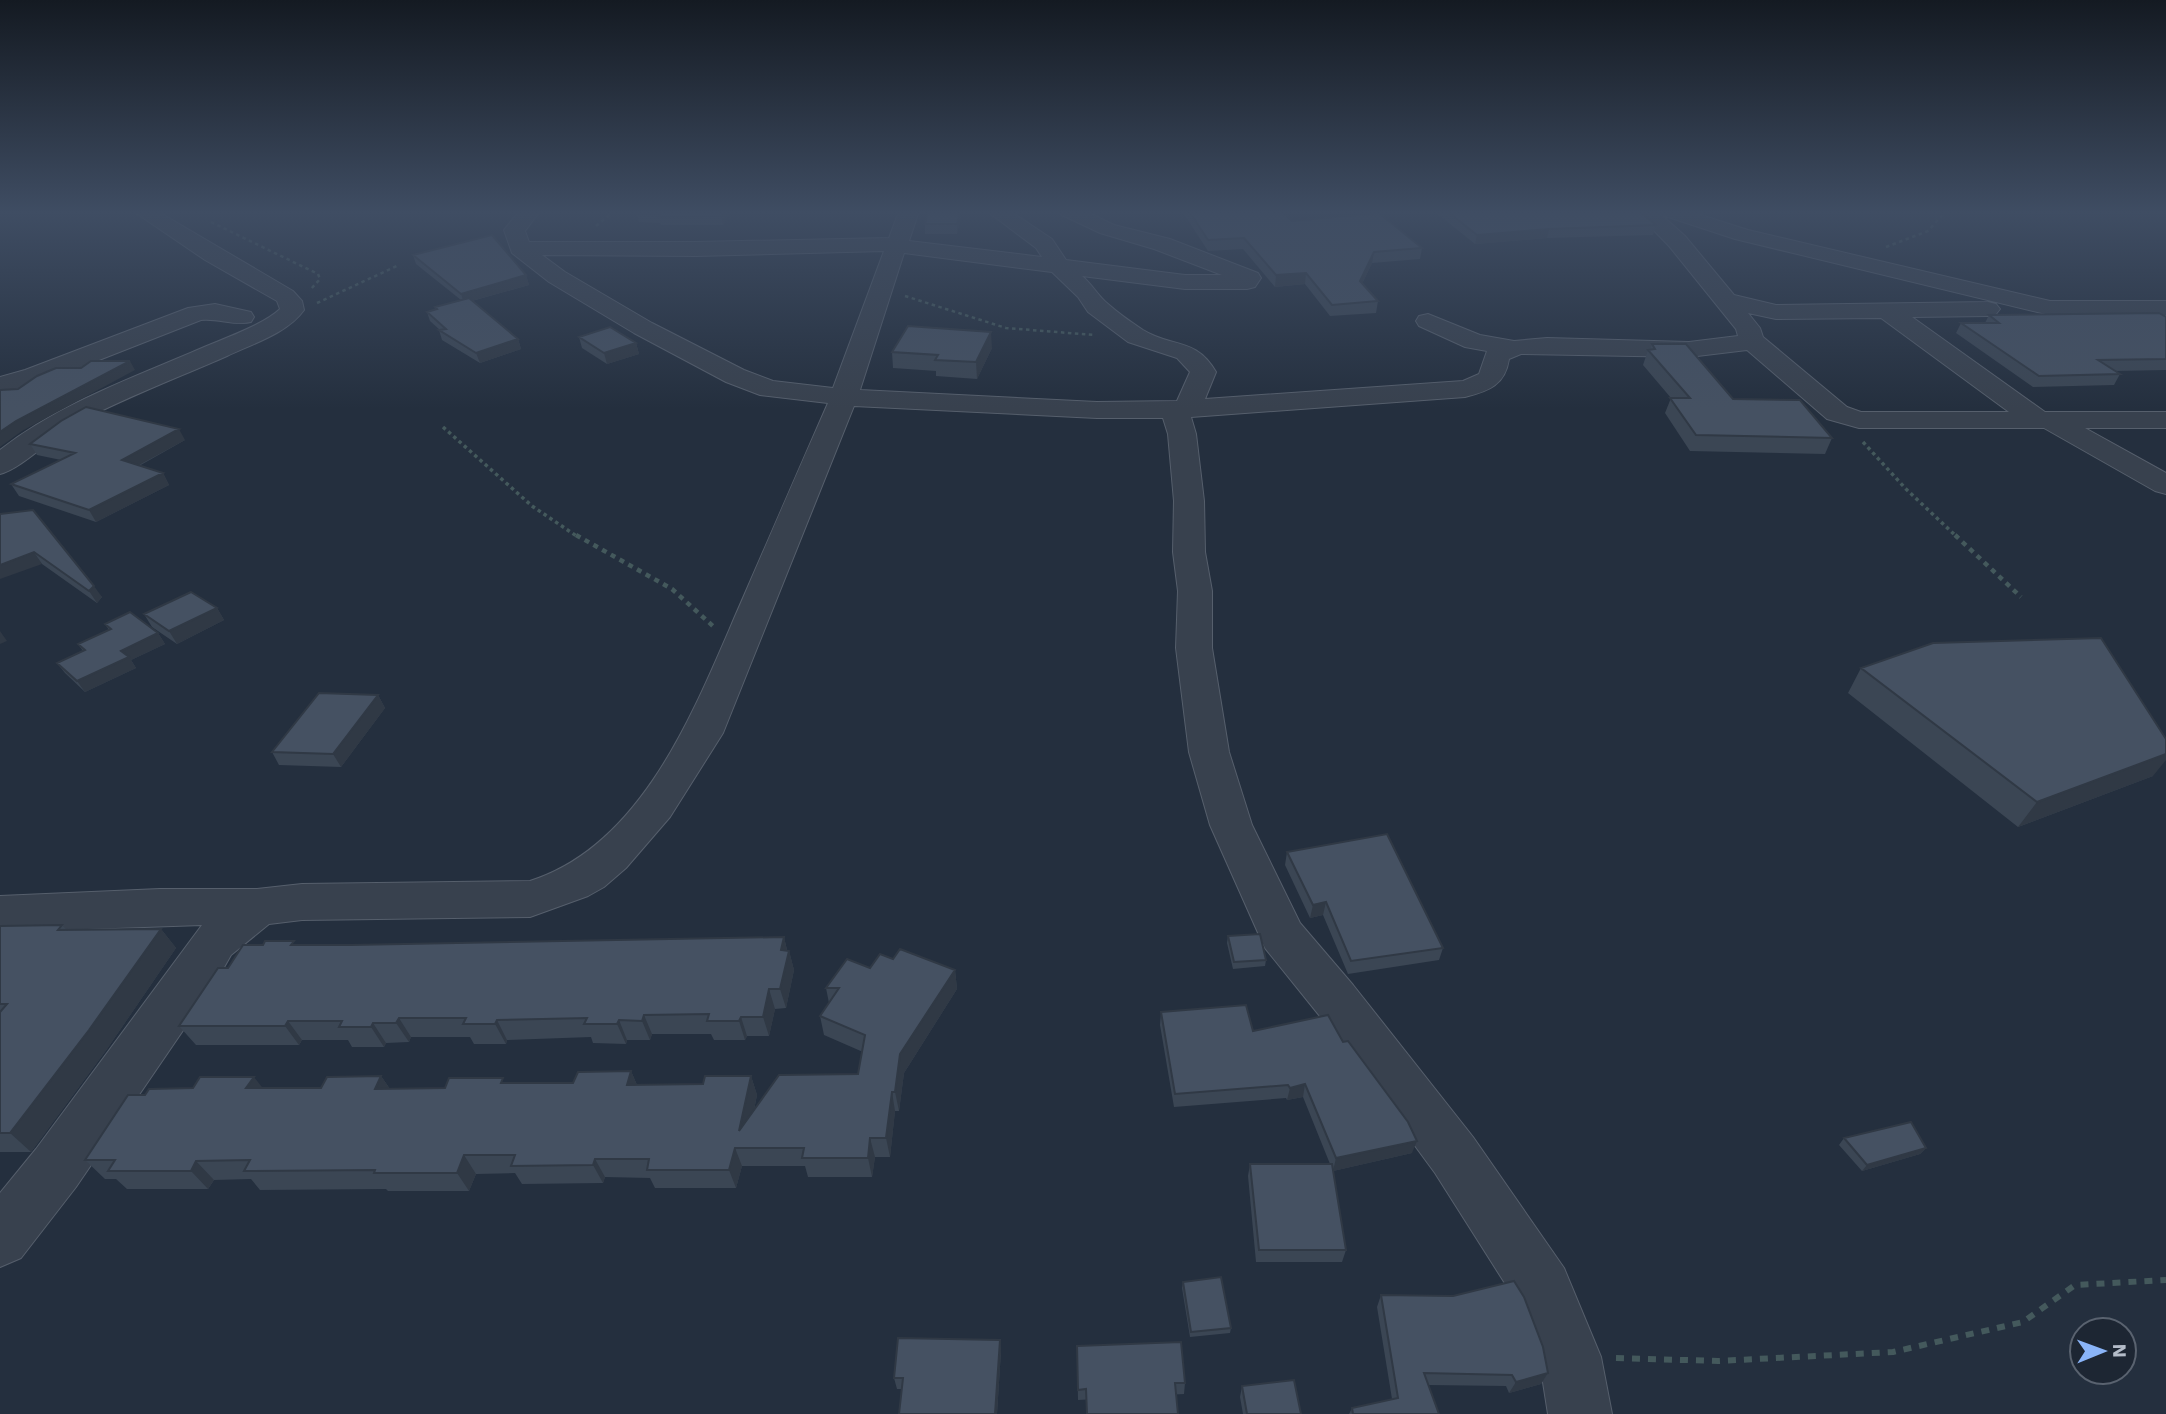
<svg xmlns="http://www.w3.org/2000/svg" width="2166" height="1414" font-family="'Work Sans',sans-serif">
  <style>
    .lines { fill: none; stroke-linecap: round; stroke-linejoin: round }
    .minor-casing { stroke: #565f6c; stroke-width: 2 }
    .path-far3 { stroke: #44595c; stroke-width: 2.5; stroke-dasharray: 3.5 3.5; stroke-linecap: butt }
    .path-far2 { stroke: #44595c; stroke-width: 3.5; stroke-dasharray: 3.5 3.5; stroke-linecap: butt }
    .path-far1 { stroke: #44595c; stroke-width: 4.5; stroke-dasharray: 5 5; stroke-linecap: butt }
    .path { stroke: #44595c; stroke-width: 6; stroke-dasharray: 8 8; stroke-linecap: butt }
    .minor { fill: #38414e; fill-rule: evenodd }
    .wall { fill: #3b4654 }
    .shaded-wall { fill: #303945 }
    .building { fill: #455162; stroke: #303945; stroke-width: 2 }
  </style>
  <rect width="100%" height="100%" fill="#242f3e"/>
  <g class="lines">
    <defs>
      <path id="minor" d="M 133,211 L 157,211 L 293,291 L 302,301 L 304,310 C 288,333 252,344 227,356 C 177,378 124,398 75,424 C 52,437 21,469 0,474 L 0,450 C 60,403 133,378 202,348 C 225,338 263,325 280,309 L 277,301 L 205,260 Z
        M 519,211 L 540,211 L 525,231 L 529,242 L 696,242 L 889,238 L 899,211 L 919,211 L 909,241 L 1042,257 L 1036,248 L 987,211 L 1010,211 L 1052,239 L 1066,260 L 1185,275 L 1222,275 L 1154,249 L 1100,233 L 1062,215 L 1059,211 L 1085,211 L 1114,225 L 1170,239 L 1258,273 L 1261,278 L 1255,287 L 1247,289 L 1185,289 L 1082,276 C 1092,284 1098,296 1108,304 C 1118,313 1131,322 1143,330 C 1172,348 1196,337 1216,372 L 1205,399 L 1463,381 L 1479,374 L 1487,351 L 1465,347 L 1419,326 L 1416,321 L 1419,316 L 1428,314 L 1480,335 L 1514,341 L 1547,338 L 1689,342 L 1738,336 L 1736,329 L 1669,246 L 1635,211 L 1657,211 L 1685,236 L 1734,295 L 1776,305 L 1988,302 L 1996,304 L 2000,309 L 1996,314 L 1988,316 L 1912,317 L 2045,412 L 2166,412 L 2166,428 L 2085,428 L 2166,473 L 2166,494 L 2155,491 L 2044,428 L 1859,428 L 1827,419 L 1747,350 L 1689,357 L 1521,354 L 1509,359 C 1505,385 1489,391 1465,397 L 1191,417 L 1196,434 L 1204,501 L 1205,552 L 1212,591 L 1212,648 L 1229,752 L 1252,825 L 1300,923 L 1353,985 L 1473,1137 L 1564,1268 L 1601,1357 L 1612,1414 L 1548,1414 L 1539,1357 L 1520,1307 L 1435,1173 L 1319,1015 L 1265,948 L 1259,935 L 1210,825 L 1189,752 L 1176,648 L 1178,591 L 1173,552 L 1174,501 L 1168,434 L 1163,418 L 1097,418 L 854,406 L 723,733 L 670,817 L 626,868 L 604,887 L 588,896 L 530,917 L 302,920 L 269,924 L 231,955 L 214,985 L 76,1187 L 21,1258 L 0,1267 L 0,1193 L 36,1149 L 202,925 L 0,932 L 0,896 L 160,889 L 257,889 L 302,884 L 530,881 C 647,844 698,700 743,598 C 771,533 799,468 828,403 L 760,395 L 726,382 L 634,333 L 549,282 L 512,253 L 504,230 ZM 884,251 L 833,388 L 773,381 L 744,370 L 652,323 L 565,272 L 542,255 L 696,256 ZM 904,253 L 1052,272 L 1078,297 L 1088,312 L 1128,342 L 1177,358 L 1190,372 L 1177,401 L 1097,402 L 860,390 ZM 1748,313 L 1776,319 L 1881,318 L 2009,412 L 1861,412 L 1847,407 L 1763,337 L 1760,328 Z
        M 1659,211 L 1688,211 L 1748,230 L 2050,301 L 2166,301 L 2166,315 L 2050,315 L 1735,239 L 1662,215 Z
        M 215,304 L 251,312 L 254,317 L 251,322 C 235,326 218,318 201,320 L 43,382 L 0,393 L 0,377 L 25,370 L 188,308 Z"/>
    </defs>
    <use href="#minor" class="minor-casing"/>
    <path class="path-far3" d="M 211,222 L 318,274 L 320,279 L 311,289
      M 596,226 L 614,211
      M 1886,247 L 1928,231 L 1946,211
      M 905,296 L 1006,328 L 1094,335
      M 317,303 L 399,265"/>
    <path class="path-far2" d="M 443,427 L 532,506 L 578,537
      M 1863,442 L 1906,489 L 1957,537"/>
    <path class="path-far1" d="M 576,535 L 672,589 L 714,627
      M 1955,535 L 2021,597"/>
    <path class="path" d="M 1616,1358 L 1718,1361 L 1893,1352 L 2023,1322 L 2075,1285 L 2166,1280"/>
    <use href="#minor" class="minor"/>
  </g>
  <path class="wall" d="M 731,211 L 723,225 L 661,225 L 660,223 L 639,222 L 637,214 Z
    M 928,211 L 962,211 L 957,234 L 925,234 L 925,224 Z
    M 1182,211 L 1282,211 L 1292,221 L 1422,248 L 1420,259 L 1372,263 L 1362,284 L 1378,301 L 1376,313 L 1330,316 L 1305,284 L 1275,287 L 1243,249 L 1208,251 Z
    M 1434,211 L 1639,211 L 1656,225 L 1653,235 L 1547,238 L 1475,244 Z
    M 413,255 L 526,275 L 529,285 L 472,301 L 518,339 L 521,349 L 480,363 L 442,340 L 439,330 L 440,330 L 430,321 L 427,312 L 436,309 L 435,307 L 461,300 L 416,264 Z
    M 1989,315 L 2166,317 L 2166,370 L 2115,371 L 2120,374 L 2114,385 L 2033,387 L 1956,333 L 1961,323 L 1985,323 Z
    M 579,337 L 636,343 L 639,354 L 607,364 L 582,348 Z
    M 1652,344 L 1733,399 L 1832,438 L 1825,454 L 1690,451 L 1665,413 L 1671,398 L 1643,365 L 1648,350 L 1650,350 Z
    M 992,348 L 977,379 L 936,376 L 936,371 L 893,368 L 892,352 Z
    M 185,440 L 139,466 L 163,473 L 169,485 L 96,522 L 19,496 L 11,484 L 61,460 L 37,455 L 30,444 Z
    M 0,514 L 102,597 L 97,603 L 42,564 Z
    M 217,608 L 224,620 L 177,644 L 152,627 L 144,614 Z
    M 105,624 L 158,633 L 165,644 L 131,660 L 136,668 L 85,692 L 65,673 L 57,663 L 83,651 L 78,644 L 109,630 Z
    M 1861,668 L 2153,776 L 2018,827 L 1848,693 Z
    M 378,695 L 385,708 L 341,767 L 279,765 L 272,752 Z
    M 1287,852 L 1443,948 L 1439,960 L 1348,974 L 1323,915 L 1310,918 L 1285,865 Z
    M 62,925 L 67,930 L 161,929 L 176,948 L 107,1049 L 31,1152 L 0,1152 L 0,926 Z
    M 1228,936 L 1266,960 L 1265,966 L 1233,969 L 1227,943 Z
    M 784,937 L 787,950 L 789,951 L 794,970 L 786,1008 L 775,1009 L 769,1036 L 747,1036 L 745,1040 L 714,1040 L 711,1034 L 652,1034 L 650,1040 L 627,1040 L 626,1044 L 593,1043 L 591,1037 L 507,1040 L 506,1044 L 474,1044 L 470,1037 L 411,1037 L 409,1042 L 386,1043 L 384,1047 L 352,1047 L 348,1040 L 302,1040 L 299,1045 L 196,1045 L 179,1026 L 228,968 L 297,945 L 350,945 Z
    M 893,959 L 955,970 L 957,989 L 904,1073 L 899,1111 L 895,1111 L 890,1157 L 875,1157 L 872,1177 L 808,1177 L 805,1166 L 742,1166 L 736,1188 L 655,1188 L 650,1178 L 605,1177 L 603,1183 L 522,1184 L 515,1173 L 476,1174 L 469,1191 L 388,1191 L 386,1189 L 260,1190 L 251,1179 L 214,1180 L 208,1189 L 127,1189 L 116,1179 L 105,1179 L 85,1160 L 145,1095 L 263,1088 L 321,1088 L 381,1076 L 390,1089 L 445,1088 L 506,1083 L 573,1083 L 631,1071 L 637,1085 L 703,1084 L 751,1076 L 757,1095 L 754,1110 L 858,1074 L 863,1052 L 824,1035 L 820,1016 L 829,1003 L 826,988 L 870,968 Z
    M 1161,1012 L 1253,1031 L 1343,1042 L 1412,1153 L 1333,1171 L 1346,1250 L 1342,1262 L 1256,1262 L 1248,1176 L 1250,1164 L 1330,1164 L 1303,1097 L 1287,1100 L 1286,1098 L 1174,1107 L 1160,1025 Z
    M 1844,1138 L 1926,1148 L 1920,1154 L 1862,1171 L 1839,1145 Z
    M 1183,1282 L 1231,1328 L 1230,1333 L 1190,1337 L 1182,1288 Z
    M 1381,1295 L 1548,1373 L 1541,1384 L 1509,1393 L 1506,1386 L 1428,1385 L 1439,1414 L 1349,1414 L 1352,1408 L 1392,1399 L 1377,1307 Z
    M 1000,1340 L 1001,1351 L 997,1414 L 899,1414 L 902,1389 L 897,1389 L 894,1378 Z
    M 1077,1346 L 1185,1383 L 1184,1394 L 1078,1400 Z
    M 1242,1386 L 1301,1414 L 1243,1414 L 1240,1397 Z"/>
  <path class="shaded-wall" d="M 724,211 L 731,211 L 723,225 L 721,216 Z
    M 960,211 L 962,211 L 957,234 L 957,224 Z
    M 1549,229 L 1547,238 L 1475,244 L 1477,235 Z
    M 1374,252 L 1372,263 L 1358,292 L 1360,281 Z
    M 1306,273 L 1305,284 L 1275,287 L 1276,275 Z
    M 526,275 L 529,285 L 464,303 L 461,294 Z
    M 991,332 L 992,348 L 977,379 L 976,362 Z
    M 518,339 L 521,349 L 480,363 L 476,353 Z
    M 636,343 L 639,354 L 607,364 L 604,353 Z
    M 130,361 L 135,370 L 22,431 L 0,447 L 0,432 L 16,421 Z
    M 179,429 L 185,440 L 128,471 L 122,460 Z
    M 163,473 L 169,485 L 96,522 L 89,510 Z
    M 34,552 L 42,564 L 0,579 L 0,565 Z
    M 94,586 L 102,597 L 97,603 L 89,591 Z
    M 217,608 L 224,620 L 177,644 L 169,631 Z
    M 0,631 L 7,641 L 0,644 Z
    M 158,633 L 165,644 L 131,660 L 136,668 L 85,692 L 77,681 L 121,651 Z
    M 378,695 L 385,708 L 341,767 L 333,754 Z
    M 2166,754 L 2166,760 L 2153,776 L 2018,827 L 2037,802 Z
    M 1326,902 L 1323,915 L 1310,918 L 1313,905 Z
    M 161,929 L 176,948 L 107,1049 L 31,1152 L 10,1133 Z
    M 784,937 L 788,955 L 789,951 L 794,970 L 786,1008 L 780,989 L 781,950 Z
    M 955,970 L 957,989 L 904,1073 L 899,1111 L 895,1092 L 900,1054 Z
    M 769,989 L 775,1009 L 769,1036 L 763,1017 Z
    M 644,1015 L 652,1034 L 650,1040 L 642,1021 Z
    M 741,1017 L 747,1036 L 745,1040 L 739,1021 Z
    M 399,1018 L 411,1037 L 409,1042 L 396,1023 Z
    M 497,1020 L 507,1040 L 506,1044 L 495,1024 Z
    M 619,1020 L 627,1040 L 626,1044 L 617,1024 Z
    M 288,1021 L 302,1040 L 299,1045 L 285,1026 Z
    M 373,1023 L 386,1043 L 384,1047 L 371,1027 Z
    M 631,1071 L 639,1090 L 627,1085 Z
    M 381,1076 L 394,1095 L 375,1089 Z
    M 751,1076 L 757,1095 L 746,1148 L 739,1131 Z
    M 254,1077 L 269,1096 L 246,1088 Z
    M 1305,1084 L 1303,1097 L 1287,1100 L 1290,1088 Z
    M 892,1092 L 895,1111 L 890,1157 L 886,1138 Z
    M 870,1138 L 875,1157 L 872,1177 L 868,1158 Z
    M 1417,1141 L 1412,1153 L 1333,1171 L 1336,1158 Z
    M 735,1148 L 742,1166 L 736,1188 L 729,1170 Z
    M 1926,1148 L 1920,1154 L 1862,1171 L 1867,1165 Z
    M 464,1155 L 476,1174 L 469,1191 L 457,1173 Z
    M 595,1159 L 605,1177 L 603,1183 L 593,1165 Z
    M 196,1161 L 214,1180 L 208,1189 L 191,1171 Z
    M 1000,1340 L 1001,1351 L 997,1414 L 995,1414 Z
    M 1548,1373 L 1541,1384 L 1509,1393 L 1516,1382 Z"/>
  <path class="building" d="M 641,211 L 724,211 L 721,216 L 659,217 L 661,214 L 637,214 Z
    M 928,211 L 960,211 L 957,224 L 925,224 Z
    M 1189,211 L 1282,211 L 1292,221 L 1379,213 L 1422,248 L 1374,252 L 1360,281 L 1378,301 L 1332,305 L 1306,273 L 1276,275 L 1244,238 L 1208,240 Z
    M 1447,211 L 1639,211 L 1656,225 L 1549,229 L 1477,235 Z
    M 492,235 L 526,275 L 461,294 L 413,255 Z
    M 469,298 L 518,339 L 476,353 L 439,330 L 446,329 L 427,312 L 437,309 L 435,307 Z
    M 2159,313 L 2166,317 L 2166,359 L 2098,360 L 2120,374 L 2039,376 L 1961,323 L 1999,323 L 1989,315 Z
    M 908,326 L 991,332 L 976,362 L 935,360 L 938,355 L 892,352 Z
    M 610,327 L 636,343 L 604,353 L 579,337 Z
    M 1652,344 L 1686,344 L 1733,399 L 1800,400 L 1832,438 L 1696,435 L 1670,398 L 1690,398 L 1648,350 L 1655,349 Z
    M 91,361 L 130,361 L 16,421 L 0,432 L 0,390 L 18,389 L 37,376 L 56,368 L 81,368 Z
    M 86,407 L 179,429 L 122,460 L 163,473 L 89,510 L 11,484 L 75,453 L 30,444 L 61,421 Z
    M 33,510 L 94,586 L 89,591 L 34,552 L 0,565 L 0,514 Z
    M 191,592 L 217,608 L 169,631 L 144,614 Z
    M 130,612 L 158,633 L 121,651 L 129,657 L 77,681 L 57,663 L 85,650 L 78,644 L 111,629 L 105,624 Z
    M 2101,638 L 2166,739 L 2166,754 L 2037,802 L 1861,668 L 1933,643 Z
    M 319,693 L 378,695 L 333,754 L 272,752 Z
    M 1387,834 L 1443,948 L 1351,961 L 1326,902 L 1313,905 L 1287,852 Z
    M 62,925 L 58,930 L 161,929 L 89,1030 L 10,1133 L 0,1133 L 0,1012 L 7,1004 L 0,1004 L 0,926 Z
    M 1260,934 L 1266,960 L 1234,962 L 1228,936 Z
    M 784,937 L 781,950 L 789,951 L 780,989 L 769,989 L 763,1017 L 741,1017 L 739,1021 L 707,1021 L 709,1014 L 644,1015 L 642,1021 L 619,1020 L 617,1024 L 584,1024 L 587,1018 L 497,1020 L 495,1024 L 463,1024 L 466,1018 L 399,1018 L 396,1023 L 373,1023 L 371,1027 L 339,1027 L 342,1021 L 288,1021 L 285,1026 L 179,1026 L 218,968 L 228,968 L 243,945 L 263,945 L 265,941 L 294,941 L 291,945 L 350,945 Z
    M 900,949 L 955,970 L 900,1054 L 895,1092 L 892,1092 L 886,1138 L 870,1138 L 868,1158 L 802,1158 L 804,1148 L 735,1148 L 729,1170 L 647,1170 L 649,1159 L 595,1159 L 593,1165 L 511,1166 L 515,1155 L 464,1155 L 457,1173 L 374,1173 L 375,1170 L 244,1171 L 250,1160 L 196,1161 L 191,1171 L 108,1171 L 115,1160 L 85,1160 L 128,1095 L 145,1095 L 149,1089 L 193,1088 L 200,1077 L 254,1077 L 246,1088 L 321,1088 L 327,1077 L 381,1076 L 375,1089 L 445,1088 L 449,1078 L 503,1078 L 501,1083 L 573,1083 L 578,1072 L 631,1071 L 627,1085 L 703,1084 L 705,1076 L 751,1076 L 739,1131 L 779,1075 L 858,1074 L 865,1035 L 820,1016 L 839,988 L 826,988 L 847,959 L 870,968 L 880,954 L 893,959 Z
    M 1246,1005 L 1253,1031 L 1328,1015 L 1343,1042 L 1348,1041 L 1408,1122 L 1417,1141 L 1336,1158 L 1305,1084 L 1290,1088 L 1288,1085 L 1175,1094 L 1161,1012 Z
    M 1911,1122 L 1926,1148 L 1867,1165 L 1844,1138 Z
    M 1250,1164 L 1332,1164 L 1346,1250 L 1259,1250 Z
    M 1221,1277 L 1231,1328 L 1191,1332 L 1183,1282 Z
    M 1514,1281 L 1524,1297 L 1543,1347 L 1548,1373 L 1516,1382 L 1512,1375 L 1424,1373 L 1439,1414 L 1353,1414 L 1352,1408 L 1398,1398 L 1381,1295 L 1453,1296 Z
    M 898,1338 L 1000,1340 L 995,1414 L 899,1414 L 903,1378 L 894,1378 Z
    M 1181,1342 L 1185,1383 L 1175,1383 L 1178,1414 L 1087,1414 L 1086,1389 L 1078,1390 L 1077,1346 Z
    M 1294,1380 L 1301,1414 L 1247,1414 L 1242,1386 Z"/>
  <linearGradient id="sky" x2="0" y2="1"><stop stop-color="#141a22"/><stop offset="0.52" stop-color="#3f4d63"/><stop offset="1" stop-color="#3f4d63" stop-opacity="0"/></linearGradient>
  <rect width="2166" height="409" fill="url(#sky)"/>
  <g transform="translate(2103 1351) rotate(89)"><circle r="33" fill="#1d2633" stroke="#59626f" stroke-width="2"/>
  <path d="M0-5L12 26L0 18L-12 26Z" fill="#8ab4f8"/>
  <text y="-10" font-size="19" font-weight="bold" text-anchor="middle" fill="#b4bcc9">N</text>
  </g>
</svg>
